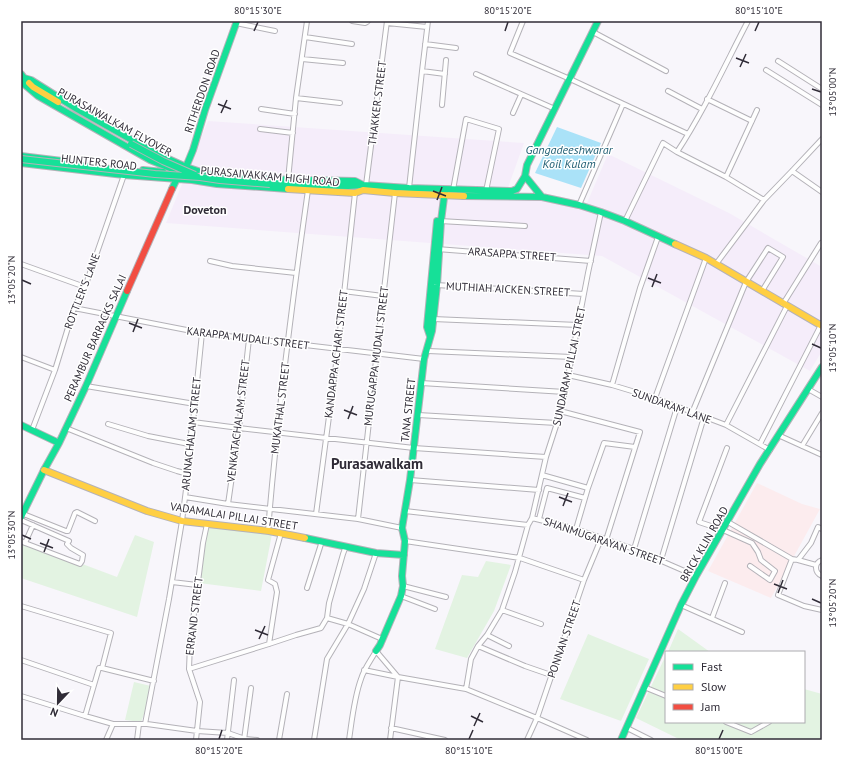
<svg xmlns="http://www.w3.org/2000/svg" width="843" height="761" font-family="'PT Sans',sans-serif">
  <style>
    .commercial { fill: #f5edfa }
    .industrial { fill: #fcecee }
    .green { fill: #e3f3e2 }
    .water { fill: #aae2f8 }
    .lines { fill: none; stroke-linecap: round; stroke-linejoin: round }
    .street-casing { stroke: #b4b2b8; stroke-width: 6 }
    .fast-casing { stroke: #b4b2b8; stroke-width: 8 }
    .slow-casing { stroke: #b4b2b8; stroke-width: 8 }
    .jam-casing { stroke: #b4b2b8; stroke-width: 8 }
    .street { stroke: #fefefe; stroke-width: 4 }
    .fast { stroke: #16e098; stroke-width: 6 }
    .slow { stroke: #ffcf43; stroke-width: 6 }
    .jam { stroke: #f24e42; stroke-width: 6 }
    .fast-bridge-casing { stroke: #b4b2b8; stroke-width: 8; stroke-linecap: butt }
    .fast-bridge { stroke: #16e098; stroke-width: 6 }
    .ticks { fill: none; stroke: #302c37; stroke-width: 1.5 }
    .labels { text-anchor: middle; stroke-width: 3; stroke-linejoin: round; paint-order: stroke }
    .street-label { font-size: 11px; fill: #302c37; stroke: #fff }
    .water-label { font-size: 12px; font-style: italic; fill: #226075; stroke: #fff }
    .neighbourhood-label { font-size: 12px; font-weight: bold; fill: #302c37; stroke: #fff }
    .district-label { font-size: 15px; font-weight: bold; fill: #302c37; stroke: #fff }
    .neatline { fill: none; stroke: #302c37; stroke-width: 1.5 }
    .ticks-label { font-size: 10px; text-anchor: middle; fill: #302c37 }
  </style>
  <rect width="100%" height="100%" fill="#f8f6fb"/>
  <path class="commercial" d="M 208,121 L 524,143 L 506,193 L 584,210 L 608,154 L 729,213 L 822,267 L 822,351 L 810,371 L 602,256 L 166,223 Z"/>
  <path class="industrial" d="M 757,483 L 802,504 L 820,509 L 771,598 L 708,571 Z"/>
  <path class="green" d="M 208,525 L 272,534 L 261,591 L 199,583 Z
    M 135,535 L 154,542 L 137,617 L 21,578 L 21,541 L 117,577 Z
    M 486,561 L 511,565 L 494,611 L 467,658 L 435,649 L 462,575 L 478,577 Z
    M 678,629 L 710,652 L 668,652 Z
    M 588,634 L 649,659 L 621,721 L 560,699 Z
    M 666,655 L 666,722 L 804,722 L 804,689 L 822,694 L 822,740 L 681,740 L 636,718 Z
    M 134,682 L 155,687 L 141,722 L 125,720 Z"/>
  <path class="water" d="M 557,127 L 601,143 L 581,188 L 535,173 Z"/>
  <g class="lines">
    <defs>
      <path id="street" d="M 352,21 L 365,23 L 367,22 L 368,21
        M 523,21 L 510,53 L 570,79 L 688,134
        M 236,23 L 275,31
        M 387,23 L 427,27
        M 593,32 L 666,71
        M 305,37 L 352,44
        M 425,44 L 456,48
        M 302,59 L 343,63
        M 778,61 L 822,89
        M 766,70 L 822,105
        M 422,71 L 445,74
        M 476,74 L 555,109
        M 668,91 L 702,109
        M 296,98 L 340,103
        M 707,99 L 752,121
        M 442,105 L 446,60
        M 261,109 L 295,114
        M 513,113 L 521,95
        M 260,129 L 293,133
        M 677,152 C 704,111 725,65 748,21
        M 792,171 L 822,192
        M 726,177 L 757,110
        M 288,180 L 296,98 L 307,21
        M 366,185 L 387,21
        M 409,188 L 422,71 L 428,21
        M 453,190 L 466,119 L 499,129 L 486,191
        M 579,205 L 623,104
        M 440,221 L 525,226
        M 625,221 L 663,143 L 677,152 L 726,177 L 764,200
        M 437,249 L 591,261
        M 210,261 L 232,266 L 296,273
        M 21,264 L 85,287
        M 716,264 L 764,200 L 792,171 L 822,139
        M 436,285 L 584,294
        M 343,291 L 383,296
        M 783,304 L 821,243
        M 74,308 L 202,333 L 424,359
        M 433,319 L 578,325
        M 428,351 L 572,357
        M 21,357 L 55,370
        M 568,375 L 612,385 L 655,398 L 726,425 L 770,450
        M 421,383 L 565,392
        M 612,385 L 640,288 L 658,237
        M 86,386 L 195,404
        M 808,389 L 822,397
        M 655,398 L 706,258
        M 560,411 L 640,432 L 606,540
        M 692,413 L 746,282 L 768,248 L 783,257 L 762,291
        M 418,415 L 557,423
        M 193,422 L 239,428 L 414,448 L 546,457
        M 108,424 L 148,436 L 189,444
        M 726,425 L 787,306
        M 66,428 L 153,463 L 177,471 L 188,474
        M 32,430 L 55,370 L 74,308 L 85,287 L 124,175
        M 778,435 L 822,455
        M 760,444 L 822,323
        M 802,446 L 822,413
        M 727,448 L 699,522 L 723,530 L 752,543 L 758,552 L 761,560 L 775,571 L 770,580 L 750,566
        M 542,475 L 588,488
        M 410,480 L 539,490
        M 185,497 L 228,504 L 358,519 L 402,528
        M 228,504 L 239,428 L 249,339
        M 405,511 L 528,525
        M 21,513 L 66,531 L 68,531 L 75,513 L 77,512 L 95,521
        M 316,514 L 338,349 L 355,193
        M 532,518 L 576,529 L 634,549 L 696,576
        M 358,519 L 395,193
        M 539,519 L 547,488 L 585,498
        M 21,520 L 69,541 L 67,544 L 71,548 L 83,555 L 82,561 L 80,564 L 25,543
        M 728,522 L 792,559 L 798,560 L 811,543 L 818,527 L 822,529
        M 576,529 L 588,488 L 604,443 L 635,447
        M 268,531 C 277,417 292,303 308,190
        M 21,541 L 25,543 L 33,525
        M 405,541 L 520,558 L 584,580
        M 634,549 L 677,407
        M 792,559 L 778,595 L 804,606 L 822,610
        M 661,560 L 704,417
        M 798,560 L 816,565
        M 822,560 C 814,563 814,572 822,576
        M 172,582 L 197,585
        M 403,586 L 446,597
        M 307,588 L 322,541
        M 401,596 L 435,609
        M 681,605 L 742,632
        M 21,606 L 111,633 L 102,668 L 99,668 L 85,716
        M 502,610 L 541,624
        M 327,618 L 329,603 L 343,554 L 346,546
        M 712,618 L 725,583
        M 487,635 L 509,646
        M 269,644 L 277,592 L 275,584 L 268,580 L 281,533
        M 478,646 L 525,666 L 551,675
        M 21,660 L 94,685
        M 102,668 L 154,681
        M 189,669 L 269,644 L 296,635 L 321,628 L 327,618 L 348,624 L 382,639
        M 364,670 L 398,677 L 466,689 L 537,718 L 587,740
        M 644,687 L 666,696
        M 466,689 L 471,659 L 478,646 L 487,635 L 502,610 L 515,572 L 528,525 L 532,518 L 546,457 L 557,423 L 565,392 L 588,273 L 601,212
        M 21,696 L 85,716 L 113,724 L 147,724 L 197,731 L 228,733 L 245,739 L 257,740
        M 726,722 L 751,732 L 769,722
        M 145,724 L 169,599 L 182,521 L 188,474 L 189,444 L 193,422 L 202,333
        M 391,728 L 445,740
        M 627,728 L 651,740
        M 106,740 L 113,724
        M 137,740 L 139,724
        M 196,740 L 200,702 L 189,669 L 190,644 L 203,543 L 207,524
        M 227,740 L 234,680
        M 244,740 L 251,688
        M 279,740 L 287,694
        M 314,740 L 327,659 L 348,624 L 364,589 L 376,553
        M 349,740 C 352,720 354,698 361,679 C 364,669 371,660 376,651 L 398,677 L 390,740
        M 527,740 L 537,718 L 584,580 L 601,539"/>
      <path id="fast" d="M 598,21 L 527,165 L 525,176 L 542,197 L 579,205 L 601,212 L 625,221 L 675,244
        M 21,74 L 24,78 L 25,85 L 38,96 L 150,160 L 180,172
        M 24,78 L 31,80 L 77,109 L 155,153 L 186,167 L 207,174 L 226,177 L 258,179 L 355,181 L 363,185
        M 21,156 L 62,161
        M 21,163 L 124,175 L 192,180 L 217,184 L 288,189
        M 143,170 L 163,172
        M 273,184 L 348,186 L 363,185 L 409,188 L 512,191 L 517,189 L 525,176
        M 172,189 L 180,172 L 186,167 L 193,150 L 205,110 L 237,21
        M 464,196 L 542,197
        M 430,336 L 427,327 L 437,221
        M 21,425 L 59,443
        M 21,517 L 44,470 L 59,443 L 86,386 L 127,291
        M 305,538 L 376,553 L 404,555
        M 376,651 L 380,645 L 401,596 L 403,586 L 402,576 L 405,541 L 402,528 L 410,480 L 424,359 L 432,331 L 437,285 L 441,221 L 445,190
        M 621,740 L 681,605 L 696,576 L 760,464 L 822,367"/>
      <path id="slow" d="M 29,83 L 33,87 L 58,102
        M 288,189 L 355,193 L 363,190 L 395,193 L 464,196
        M 675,244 L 706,258 L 822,326
        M 44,470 L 147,511 L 182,521 L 269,531 L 305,538"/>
      <path id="jam" d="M 127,291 L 172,189"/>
    </defs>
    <use href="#street" class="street-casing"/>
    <use href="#fast" class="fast-casing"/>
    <use href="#slow" class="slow-casing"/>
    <use href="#jam" class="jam-casing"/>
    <use href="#street" class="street"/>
    <use href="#fast" class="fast"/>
    <use href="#slow" class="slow"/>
    <use href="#jam" class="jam"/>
    <defs>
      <path id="fast-bridge" d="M 131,144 L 163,161 L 195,175
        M 21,159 L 155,174 L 200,177 L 220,180 L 270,184"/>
    </defs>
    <use href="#fast-bridge" class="fast-bridge-casing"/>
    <use href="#fast-bridge" class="fast-bridge"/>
  </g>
  <path class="ticks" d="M 254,31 L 258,22M 505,31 L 508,22M 755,31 L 759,22M 736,58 L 749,63M 740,67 L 746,54M 812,89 L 821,92M 218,104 L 231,109M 221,113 L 227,100M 433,191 L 446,196M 437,200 L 442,187M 648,278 L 661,283M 22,280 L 31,284M 652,287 L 657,274M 129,323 L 142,328M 133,332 L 138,319M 812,344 L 821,348M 344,410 L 357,415M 348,419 L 353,406M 559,497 L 572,502M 563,506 L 568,493M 22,535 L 31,539M 40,543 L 53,548M 44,552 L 49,539M 774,584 L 787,589M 778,593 L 783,580M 812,599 L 821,603M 255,630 L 268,635M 259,639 L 265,626M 471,716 L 483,722M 474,726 L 480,713M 219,739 L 222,730M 469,739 L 473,730M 719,739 L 723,730"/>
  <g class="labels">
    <g class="street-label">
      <text transform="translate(202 91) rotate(-71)" y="4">RITHERDON ROAD</text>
      <text transform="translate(377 103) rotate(-83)" y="4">THAKKER STREET</text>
      <text transform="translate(115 122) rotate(29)" y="4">PURASAIWALKAM FLYOVER</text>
      <text transform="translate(99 162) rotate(6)" y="4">HUNTERS ROAD</text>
      <text transform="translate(270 176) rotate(5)" y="4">PURASAIVAKKAM HIGH ROAD</text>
      <text transform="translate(512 254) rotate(4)" y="4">ARASAPPA STREET</text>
      <text transform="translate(508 289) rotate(3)" y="4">MUTHIAH AICKEN STREET</text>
      <text transform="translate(82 291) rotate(-69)" y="4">ROTTLER'S LANE</text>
      <text transform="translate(95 338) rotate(-66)" y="4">PERAMBUR BARRACKS SALAI</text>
      <text transform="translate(248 338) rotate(7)" y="4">KARAPPA MUDALI STREET</text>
      <text transform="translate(336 354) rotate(-83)" y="4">KANDAPPA ACHARI STREET</text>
      <text transform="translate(376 356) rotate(-83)" y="4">MURUGAPPA MUDALI STREET</text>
      <text transform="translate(569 366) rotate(-78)" y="4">SUNDARAM PILLAI STRET</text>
      <text transform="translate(672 406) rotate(20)" y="4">SUNDARAM LANE</text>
      <text transform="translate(280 408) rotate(-83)" y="4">MUKATHAL STREET</text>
      <text transform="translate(408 410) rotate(-84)" y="4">TANA STREET</text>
      <text transform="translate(238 421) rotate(-83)" y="4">VENKATACHALAM STREET</text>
      <text transform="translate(191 434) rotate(-84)" y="4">ARUNACHALAM STREET</text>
      <text transform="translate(234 516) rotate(9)" y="4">VADAMALAI PILLAI STREET</text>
      <text transform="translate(604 541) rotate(19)" y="4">SHANMUGARAYAN STREET</text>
      <text transform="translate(704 544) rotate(-60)" y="4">BRICK KLIN ROAD</text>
      <text transform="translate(194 616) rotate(-83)" y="4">ERRAND STREET</text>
      <text transform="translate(564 639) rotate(-71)" y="4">PONNAN STREET</text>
    </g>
    <g class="water-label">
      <text x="569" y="154">Gangadeeshwarar<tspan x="569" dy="14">Koil Kulam</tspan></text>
    </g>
    <g class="neighbourhood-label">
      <text x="205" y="214">Doveton</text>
    </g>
    <g class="district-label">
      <text x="377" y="469">Purasawalkam</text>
    </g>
  </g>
  <rect width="843" height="761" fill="none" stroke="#ffffff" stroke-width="44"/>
  <rect x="665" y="651" width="140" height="72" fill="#ffffff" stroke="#acabaf"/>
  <rect x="673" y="664" width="20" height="6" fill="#16e098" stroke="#acabaf"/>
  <text x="701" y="671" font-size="12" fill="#302c37">Fast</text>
  <rect x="673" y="684" width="20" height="6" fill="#ffcf43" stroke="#acabaf"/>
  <text x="701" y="691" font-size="12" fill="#302c37">Slow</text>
  <rect x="673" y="704" width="20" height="6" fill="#f24e42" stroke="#acabaf"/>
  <text x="701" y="711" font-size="12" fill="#302c37">Jam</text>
  <g transform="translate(58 703) rotate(202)" stroke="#ffffff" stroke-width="3" paint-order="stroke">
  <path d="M0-3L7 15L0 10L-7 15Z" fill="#302c37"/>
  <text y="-6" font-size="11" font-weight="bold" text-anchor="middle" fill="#302c37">N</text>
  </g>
  <rect x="22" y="22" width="799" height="717" class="neatline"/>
  <g class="ticks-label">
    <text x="258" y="14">80°15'30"E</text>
    <text x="508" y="14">80°15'20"E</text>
    <text x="759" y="14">80°15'10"E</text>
    <text transform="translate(832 92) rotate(-90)" y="4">13°05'00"N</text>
    <text transform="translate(11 280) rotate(-90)" y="4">13°05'20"N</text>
    <text transform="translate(832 348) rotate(-90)" y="4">13°05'10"N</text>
    <text transform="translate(11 535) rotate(-90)" y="4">13°05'30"N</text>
    <text transform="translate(832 603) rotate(-90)" y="4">13°05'20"N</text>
    <text x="219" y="754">80°15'20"E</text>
    <text x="469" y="754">80°15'10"E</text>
    <text x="719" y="754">80°15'00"E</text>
  </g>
</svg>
